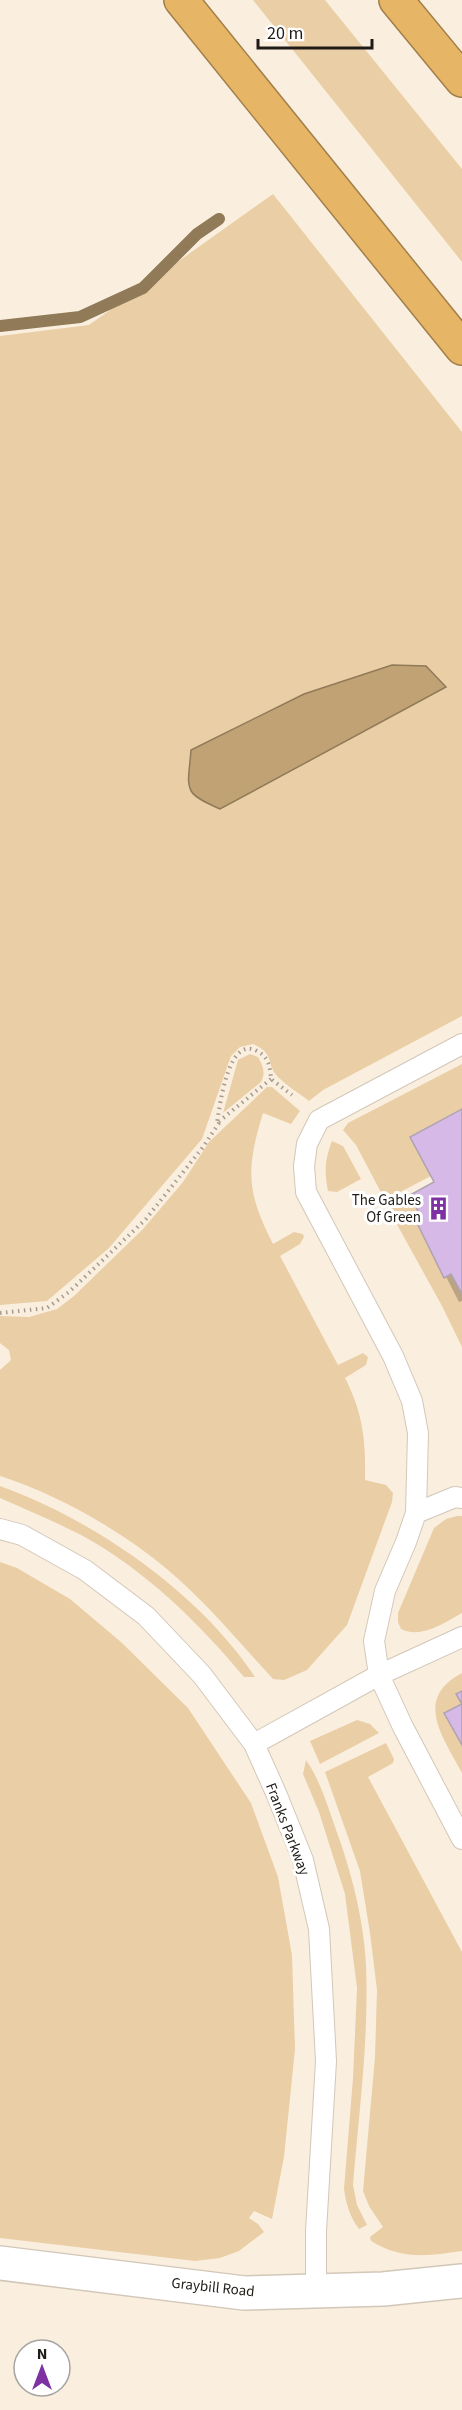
<svg xmlns="http://www.w3.org/2000/svg" width="462" height="2410" font-family="'Source Sans 3',sans-serif">
  <style>
    .green { fill: #eacea5; fill-rule: evenodd }
    .water { fill: #c0a275; stroke: #907a58; stroke-width: 1.5 }
    .shadow { fill: #0003 }
    .lines { fill: none; stroke-linecap: round; stroke-linejoin: round }
    .stream { stroke: #907a58; stroke-width: 12 }
    .building { fill: #d6b9e6; stroke: #ada3b2; stroke-width: 1.5 }
    .lane-casing { stroke: #d2c7b8; stroke-width: 22 }
    .secondary-casing { stroke: #d2c7b8; stroke-width: 36 }
    .highway-casing { stroke: #a17f4a; stroke-width: 36 }
    .path { stroke: #a49c90; stroke-width: 4; stroke-dasharray: 1.5 4.5; stroke-linecap: butt }
    .lane { stroke: #fff; stroke-width: 20 }
    .secondary { stroke: #fff; stroke-width: 33 }
    .highway { stroke: #e7b566; stroke-width: 33 }
    .labels { text-anchor: middle; stroke-width: 6; stroke-linejoin: round; paint-order: stroke }
    .poi-label { font-size: 15px; fill: #1f1b16; stroke: #fff; text-anchor: end }
    .street-label { font-size: 15px; fill: #1f1b16; stroke: #fff }
  </style>
  <rect width="100%" height="100%" fill="#faefdf"/>
  <path class="green" d="M 253,0 L 325,0 L 462,169 L 462,262 Z
    M 273,194 L 462,432 L 462,1016 L 323,1090 L 309,1101 C 299,1093 287,1086 278,1077 C 265,1063 276,1054 253,1044 L 240,1047 L 231,1056 L 202,1139 L 109,1248 L 47,1301 L 0,1305 L 0,336 L 89,325 ZM 392,665 L 425,666 L 446,688 L 188,788 L 191,750 L 304,694 Z
    M 250,1054 L 258,1057 C 263,1066 266,1072 261,1082 L 223,1113 L 238,1060 Z
    M 462,1064 L 462,1109 L 410,1137 L 431,1176 L 385,1200 L 356,1145 L 343,1130 L 348,1123 Z
    M 267,1087 L 272,1087 L 300,1111 L 291,1124 L 263,1113 C 246,1169 246,1191 273,1244 L 294,1232 L 303,1234 L 304,1237 L 300,1244 L 280,1256 L 338,1365 L 363,1353 L 368,1357 L 366,1365 L 345,1378 C 363,1413 366,1441 365,1480 L 386,1485 L 393,1493 L 392,1502 L 347,1625 L 307,1670 L 284,1680 L 273,1679 C 239,1642 206,1602 168,1570 C 122,1531 57,1494 0,1476 L 0,1370 L 11,1360 L 9,1350 L 0,1343 L 0,1316 L 29,1317 L 57,1309 L 74,1296 L 143,1229 L 183,1182 L 209,1142 Z
    M 332,1141 L 343,1146 L 361,1179 L 337,1192 L 328,1191 C 324,1171 325,1159 332,1141 Z
    M 412,1198 L 422,1219 L 416,1221 L 444,1278 L 451,1274 L 462,1294 L 462,1347 L 442,1306 L 389,1210 Z
    M 0,1486 C 94,1520 199,1592 255,1677 L 244,1677 C 198,1622 146,1571 83,1536 C 56,1522 27,1510 0,1498 Z
    M 457,1516 L 462,1516 L 462,1613 C 444,1623 421,1639 401,1629 L 398,1622 L 398,1613 L 434,1528 L 446,1519 Z
    M 0,1562 L 17,1568 L 70,1599 L 121,1642 L 188,1708 L 251,1803 L 278,1877 L 292,1955 L 295,2049 L 284,2157 L 272,2219 L 254,2211 L 249,2218 L 258,2224 L 264,2232 L 239,2251 L 220,2258 L 195,2261 L 0,2238 Z
    M 462,1673 L 462,1691 L 456,1694 L 462,1704 L 445,1713 L 462,1745 L 462,1773 C 443,1737 413,1699 462,1673 Z
    M 357,1720 L 370,1724 L 379,1733 L 320,1764 L 310,1741 Z
    M 386,1743 L 394,1759 L 393,1763 L 368,1777 L 462,1952 L 462,2251 C 427,2256 402,2260 371,2241 L 370,2237 L 383,2227 L 369,2206 L 363,2191 L 375,2057 L 377,1990 L 370,1933 L 360,1871 L 325,1772 Z
    M 306,1760 C 320,1780 327,1804 335,1827 C 351,1870 364,1920 366,1965 C 369,2039 359,2112 353,2185 L 357,2205 L 367,2225 L 359,2229 C 350,2217 346,2204 344,2189 L 353,2078 L 357,1988 L 345,1894 L 319,1812 L 303,1774 Z"/>
  <path class="water" d="M 392,665 L 426,666 L 446,687 L 220,809 C 181,792 188,790 191,750 L 304,694 Z"/>
  <path class="shadow" d="M 462,1111 L 462,1301 L 459,1302 L 418,1222 L 424,1220 Z"/>
  <g class="lines">
    <path class="stream" d="M 0,326 L 80,317 L 143,288 L 197,234 L 219,219"/>
  </g>
  <path class="building" d="M 462,1109 L 462,1294 L 451,1274 L 444,1278 L 416,1221 L 422,1219 L 410,1195 L 434,1182 L 410,1137 Z
    M 462,1691 L 462,1745 L 444,1713 L 462,1704 L 456,1694 Z"/>
  <g class="lines">
    <defs>
      <path id="lane" d="M 416,1513 L 455,1497 L 462,1498
        M 0,1529 L 22,1535 L 85,1570 L 146,1616 L 202,1675 L 254,1744 L 276,1793 L 303,1860 L 319,1929 L 326,2061 L 316,2231 L 316,2291
        M 462,1637 L 379,1675 L 403,1727 L 462,1839
        M 254,1744 L 379,1675 L 374,1641 L 385,1591 L 406,1542 L 416,1513 L 418,1433 L 412,1401 L 393,1356 L 306,1192 L 304,1166 L 307,1144 L 319,1120 L 462,1044"/>
      <path id="secondary" d="M 0,2263 L 244,2293 L 383,2289 L 462,2281"/>
      <path id="highway" d="M 181,0 L 462,348
        M 396,0 L 462,80"/>
    </defs>
    <use href="#lane" class="lane-casing"/>
    <use href="#secondary" class="secondary-casing"/>
    <use href="#highway" class="highway-casing"/>
    <path class="path" d="M 271,1079 L 217,1123 C 220,1105 228,1035 257,1051 C 269,1057 270,1067 271,1079 L 292,1095
      M 0,1313 L 47,1308 L 69,1292 L 146,1219 L 203,1147 L 221,1120"/>
    <use href="#lane" class="lane"/>
    <use href="#secondary" class="secondary"/>
    <use href="#highway" class="highway"/>
  </g>
  <defs>
    <symbol id="building-bare" viewBox="-9 -9 18 18"><path d="M-4-6H4V6H1V3H-1V6H-4ZM-2.5-4.3h1.7v1.8h-1.7ZM.8-4.3h1.7v1.8H.8ZM-2.5-1h1.7V.8h-1.7ZM.8-1h1.7V.8H.8Z" fill="#7e31a2" stroke="#fff" stroke-width="2.5" paint-order="stroke"/></symbol>
  </defs>
  <g fill-rule="evenodd">
    <use href="#building-bare" x="422" y="1192" width="33" height="33"/>
  </g>
  <g class="labels">
    <g class="poi-label">
      <text x="421" y="1205">The Gables<tspan x="421" dy="17">Of Green</tspan></text>
    </g>
    <g class="street-label">
      <text transform="translate(288 1829) rotate(69)" y="5">Franks Parkway</text>
      <text transform="translate(213 2287) rotate(6)" y="5">Graybill Road</text>
    </g>
  </g>
  <g transform="translate(42 2368)"><circle r="28" fill="#ffffff" stroke="#a5a4a2" stroke-width="1.5"/>
  <path d="M0-4.5L10 22L0 15L-10 22Z" fill="#7e31a2"/>
  <text y="-9" font-size="16" font-weight="bold" text-anchor="middle" fill="#1f1b16">N</text>
  </g>
  <path d="M258 39v9h114v-9" fill="none" stroke="#1f1b16" stroke-width="3"/>
  <text x="267" y="39" font-size="18" fill="#1f1b16" stroke="#ffffff" stroke-width="4.5" paint-order="stroke">20 m</text>
</svg>
